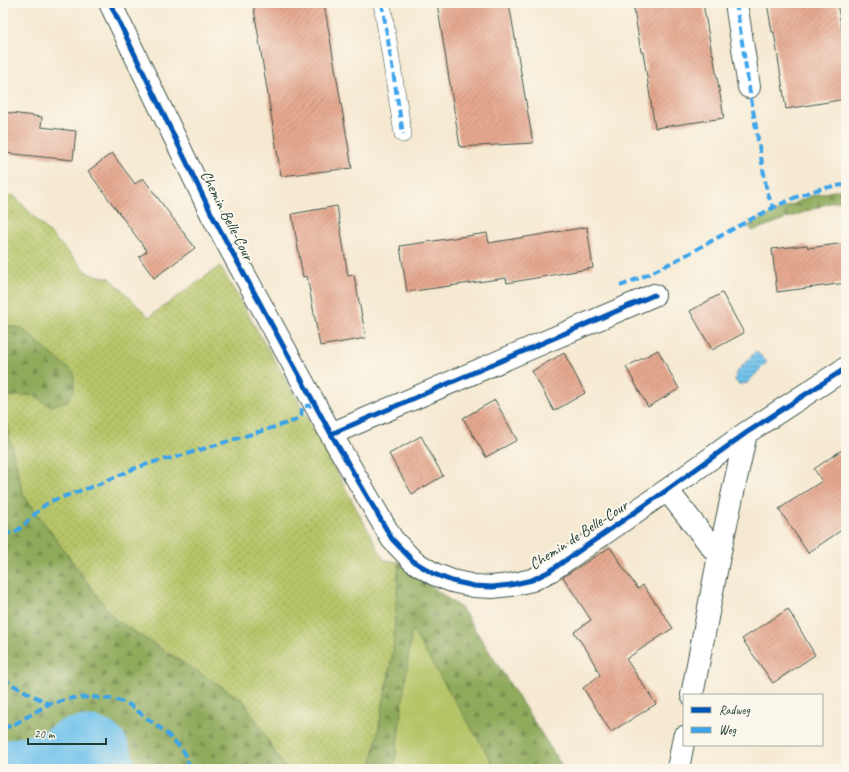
<svg xmlns="http://www.w3.org/2000/svg" width="849" height="772" font-family="Caveat,sans-serif">
  <style>
    .grass { fill: url(#grass-dots); stroke: #6a804e }
    .forest { fill: url(#forest-firs); stroke: #587448 }
    .park { fill: #b6c467; stroke: #6a804e }
    .water { fill: url(#water-rules); stroke: #488090 }
    .lines { fill: none; stroke-linecap: round; stroke-linejoin: round }
    .river { stroke: #71c2ec; stroke-width: 47 }
    .building { fill: url(#building-hatch) }
    .pedestrian-casing { stroke: #3f574c; stroke-width: 18 }
    .minor-casing { stroke: #3f574c; stroke-width: 24 }
    .pedestrian { stroke: #fff; stroke-width: 17 }
    .minor { stroke: #fff; stroke-width: 22 }
    .quiet { stroke: #3da4eb; stroke-width: 4; stroke-dasharray: 8 4; stroke-linecap: butt }
    .cycleway-casing { stroke: #fbf7ec; stroke-width: 8 }
    .cycleway { stroke: #0057b8; stroke-width: 5 }
    .labels { text-anchor: middle; stroke-width: 4; stroke-linejoin: round; paint-order: stroke }
    .street-label { font-size: 16px; fill: #1f3d34; stroke: #fbf7ec }
  </style>
  <defs>
    <pattern id="grass-dots" width="8" height="8" patternUnits="userSpaceOnUse"><rect width="8" height="8" fill="#b6c467"/><path d="M2 2h.1M6 6h.1" fill="none" stroke="#93a056" stroke-width="1.8" stroke-linecap="round"/></pattern>
    <pattern id="forest-firs" width="22" height="20" patternUnits="userSpaceOnUse"><rect width="22" height="20" fill="#90aa5c"/><path d="M5 1l3.5 6h-7zM16 11l3.5 6h-7z" fill="#758c4d"/></pattern>
    <pattern id="water-rules" width="6" height="5" patternUnits="userSpaceOnUse"><rect width="6" height="5" fill="#71c2ec"/><path d="M0 2.5h6" fill="none" stroke="#5c9fc0"/></pattern>
    <pattern id="building-hatch" width="6" height="6" patternUnits="userSpaceOnUse"><rect width="6" height="6" fill="#e6a88f"/><path d="M-1 1l2-2M0 6l6-6M5 7l2-2" fill="none" stroke="#ba8a76"/></pattern>
  </defs>
  <rect width="100%" height="100%" fill="#fbf7ec"/>
  <filter id="ink" filterUnits="userSpaceOnUse"><feTurbulence type="fractalNoise" baseFrequency=".025" numOctaves="2"/><feDisplacementMap in="SourceGraphic" scale="8" xChannelSelector="R" yChannelSelector="G"/><feConvolveMatrix kernelMatrix="1 2 1 2 8 2 1 2 1" color-interpolation-filters="sRGB"/></filter>
  <filter id="wash" filterUnits="userSpaceOnUse"><feTurbulence type="fractalNoise" baseFrequency=".012" numOctaves="4" result="noise"/><feDisplacementMap in="SourceGraphic" scale="16" xChannelSelector="R" yChannelSelector="G"/><feGaussianBlur stdDeviation="0.9" result="paint"/><feColorMatrix in="noise" values="0 0 0 0 0 0 0 0 0 0 0 0 0 0 0 0 0 1.4 0 .05"/><feComposite in="paint" operator="in"/></filter>
  <g filter="url(#wash)">
    <rect width="100%" height="100%" fill="#f6e9d2"/>
    <path class="grass" d="M 3,195 L 14,196 L 89,274 L 110,278 L 149,317 L 220,266 L 302,408 L 384,560 L 399,562 L 393,652 L 371,769 L 285,769 L 244,701 L 114,619 L 23,494 L 3,411 L 3,407 L 9,396 L 32,395 L 51,406 L 21,328 L 3,325 Z"/>
    <path class="forest" d="M 842,189 L 846,189 L 846,201 L 832,202 L 752,231 L 748,225 L 810,196 Z
      M 3,325 L 21,328 L 74,373 L 74,390 L 67,401 L 51,406 L 32,395 L 9,396 L 3,407 Z
      M 3,411 L 23,494 L 114,619 L 244,701 L 285,769 L 3,769 Z
      M 399,562 L 462,609 L 564,769 L 496,769 L 412,630 L 394,769 L 371,769 L 393,652 Z"/>
    <path class="park" d="M 412,630 L 496,769 L 394,769 Z"/>
    <path class="water" d="M 756,351 L 767,362 L 746,384 L 744,383 C 740,386 737,384 735,380 L 736,375 L 735,374 Z"/>
    <g class="lines">
      <path class="river" d="M 3,765 L 51,754 L 68,743 L 81,740 L 91,740 L 100,743 L 105,748 L 113,769"/>
    </g>
    <g id="blocks">
      <path class="building" d="M 253,3 L 324,3 L 352,168 L 281,176 Z
        M 437,3 L 509,3 L 533,143 L 460,147 Z
        M 633,3 L 703,3 L 712,54 L 713,54 L 724,118 L 655,128 L 643,52 L 641,52 Z
        M 767,3 L 837,3 L 843,35 L 844,34 L 846,46 L 846,99 L 786,109 L 774,32 L 772,32 Z
        M 3,112 L 42,117 L 41,127 L 76,131 L 73,160 L 3,153 Z
        M 112,153 L 135,184 L 143,178 L 195,248 L 154,278 L 139,257 L 147,251 L 88,171 Z
        M 337,206 L 348,276 L 354,275 L 366,338 L 320,346 L 307,276 L 303,277 L 292,214 Z
        M 587,227 L 593,268 L 507,283 L 506,278 L 407,292 L 400,246 L 487,233 L 489,243 Z
        M 846,243 L 846,283 L 777,292 L 772,249 L 807,245 L 808,248 Z
        M 722,293 L 744,333 L 712,350 L 690,311 Z
        M 658,350 L 679,389 L 648,407 L 626,367 Z
        M 564,353 L 585,393 L 554,411 L 532,371 Z
        M 495,400 L 517,440 L 486,457 L 463,418 Z
        M 421,436 L 443,476 L 412,494 L 389,454 Z
        M 846,447 L 846,527 L 808,553 L 779,509 L 822,481 L 814,469 Z
        M 610,547 L 624,569 L 638,589 L 643,585 L 673,628 L 626,659 L 656,704 L 611,732 L 583,688 L 600,675 L 588,652 L 574,632 L 591,620 L 563,577 Z
        M 788,609 L 815,655 L 773,683 L 742,639 Z"/>
    </g>
  </g>
  <g filter="url(#ink)">
    <use href="#blocks" fill-opacity="0" stroke="#3f574c" stroke-width="1"/>
    <g class="lines">
      <defs>
        <path id="pedestrian" d="M 382,3 L 403,134"/>
        <path id="minor" d="M 110,3 L 212,215 L 331,434 L 392,539 L 413,561 L 434,574 L 452,581 L 474,586 L 492,587 L 510,585 L 532,580 L 550,571 L 667,490 L 746,433 L 846,368
          M 736,3 L 749,87
          M 331,434 L 654,295
          M 667,490 L 719,556
          M 692,695 L 719,556 L 746,433
          M 678,769 L 684,737"/>
      </defs>
      <use href="#pedestrian" class="pedestrian-casing"/>
      <use href="#minor" class="minor-casing"/>
      <use href="#pedestrian" class="pedestrian"/>
      <use href="#minor" class="minor"/>
      <path class="quiet" d="M 382,3 L 403,134
        M 736,3 L 749,87 L 767,192 L 773,207
        M 620,286 C 662,270 702,246 742,224 C 775,207 808,187 846,185
        M 3,534 L 15,532 L 22,527 L 41,508 L 51,501 L 97,485 L 133,469 L 154,462 L 180,456 L 294,421 L 301,415 L 302,408 L 305,406 L 316,405
        M 3,678 L 11,684 L 49,704
        M 3,728 L 13,725 L 49,704 L 73,698 L 92,697 L 112,699 L 127,703 L 164,731 L 178,745 L 185,753 L 190,769"/>
      <defs>
        <path id="cycleway" d="M 110,3 L 212,215 L 331,434 L 392,539 L 413,561 L 434,574 L 452,581 L 474,586 L 492,587 L 510,585 L 532,580 L 550,571 L 667,490 L 746,433 L 846,368
          M 331,434 L 654,295"/>
      </defs>
      <use href="#cycleway" class="cycleway-casing"/>
      <use href="#cycleway" class="cycleway"/>
    </g>
  </g>
  <g class="labels">
    <g class="street-label">
      <text transform="translate(228 215) rotate(63)" y="6">Chemin Belle-Cour</text>
      <text transform="translate(578 534) rotate(-33)" y="6">Chemin de Belle-Cour</text>
    </g>
  </g>
  <rect width="849" height="772" fill="none" stroke="#fbf7ec" stroke-width="16"/>
  <rect x="683" y="694" width="140" height="52" fill="#fbf7ec" stroke="#a3ada2"/>
  <rect x="691" y="707" width="20" height="6" fill="#0057b8" stroke="#a3ada2"/>
  <text x="719" y="714" font-size="12" fill="#1f3d34">Radweg</text>
  <rect x="691" y="727" width="20" height="6" fill="#3da4eb" stroke="#a3ada2"/>
  <text x="719" y="734" font-size="12" fill="#1f3d34">Weg</text>
  <path d="M28 738v6h78v-6" fill="none" stroke="#1f3d34" stroke-width="2"/>
  <text x="34" y="738" font-size="12" fill="#1f3d34" stroke="#fbf7ec" stroke-width="3" paint-order="stroke">20 m</text>
</svg>
